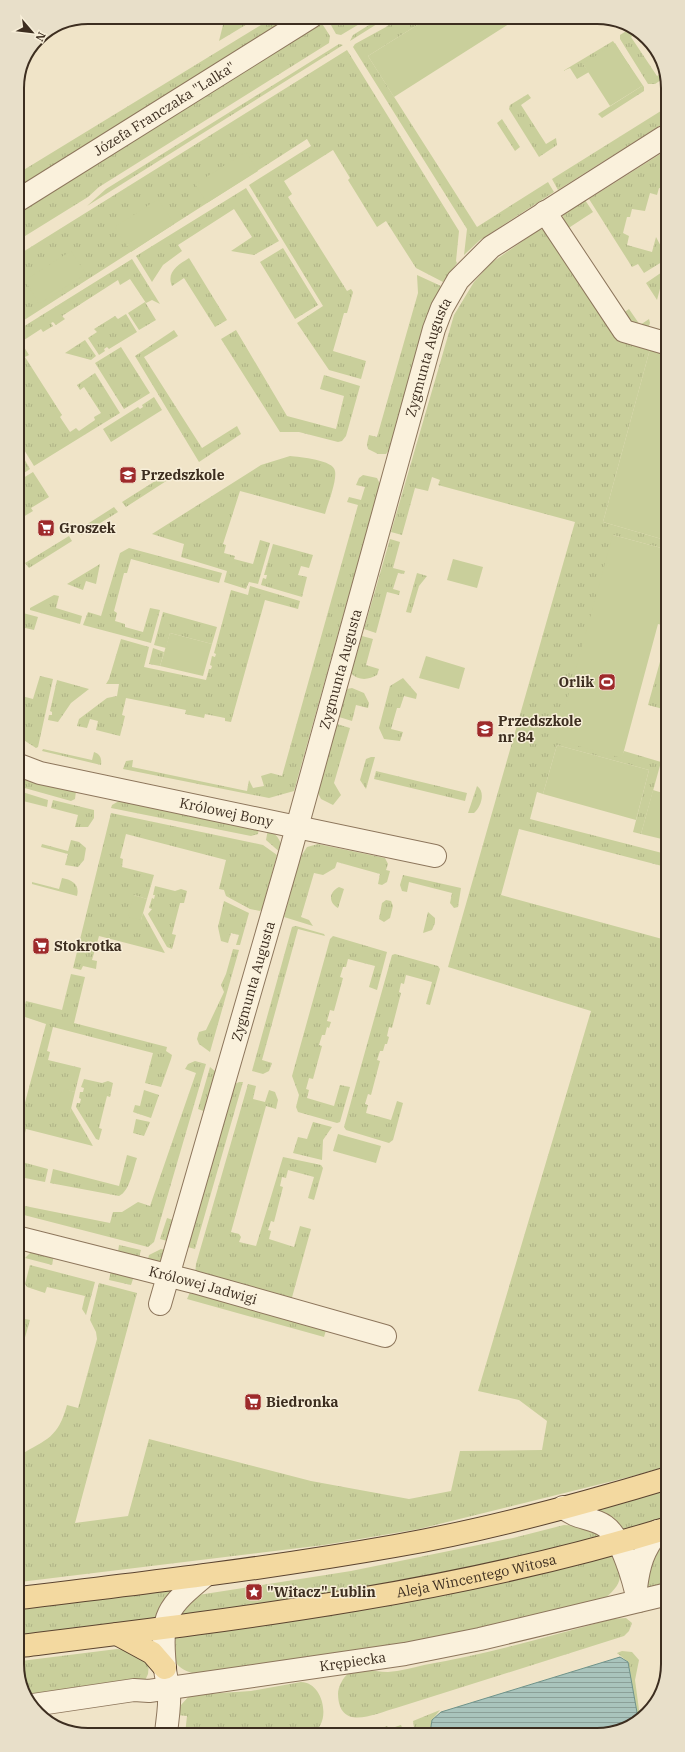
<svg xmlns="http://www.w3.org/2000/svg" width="685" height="1752" font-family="'IBM Plex Serif',serif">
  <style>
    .grass { fill: url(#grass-tufts) }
    .park { fill: #c9cf9b }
    .water { fill: url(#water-rules); stroke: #6f938a }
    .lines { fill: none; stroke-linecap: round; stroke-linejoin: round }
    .minor-casing { stroke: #8d765c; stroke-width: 24 }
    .major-casing { stroke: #5b4430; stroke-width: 24 }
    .minor { stroke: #faf1dc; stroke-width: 22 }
    .major { stroke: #f3d9a0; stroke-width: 22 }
    .labels { text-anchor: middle; stroke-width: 3; stroke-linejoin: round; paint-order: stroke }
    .street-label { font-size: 14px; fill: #3d2e20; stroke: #f7eed8 }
    .poi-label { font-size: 14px; font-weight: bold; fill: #3d2e20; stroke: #f7eed8; text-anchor: start }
    .rim { fill: none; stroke: #3d2e20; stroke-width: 2 }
  </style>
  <defs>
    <pattern id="grass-tufts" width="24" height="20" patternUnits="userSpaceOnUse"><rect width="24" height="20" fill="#c9cf9b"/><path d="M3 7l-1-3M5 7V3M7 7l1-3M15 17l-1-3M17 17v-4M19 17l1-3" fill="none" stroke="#aeb285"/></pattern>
    <pattern id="water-rules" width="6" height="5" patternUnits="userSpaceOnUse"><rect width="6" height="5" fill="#a9c4bc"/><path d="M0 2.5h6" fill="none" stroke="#8ba098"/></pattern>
  </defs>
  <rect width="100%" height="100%" fill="#f0e4c8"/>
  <path class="grass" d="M 225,17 L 259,17 L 219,41 Z
    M 274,17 L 294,17 L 17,190 L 17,174 Z
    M 328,17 L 371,17 L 341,35 L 336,34 L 327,18 Z
    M 398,17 L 430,17 L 368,56 L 477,227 L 548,182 L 554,192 L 480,240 L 464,255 L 467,229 L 353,47 L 355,44 L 386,27 Z
    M 377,20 L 377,24 L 350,41 L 353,35 Z
    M 321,22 L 330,36 L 329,43 L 99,187 L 88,197 L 17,241 L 17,211 Z
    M 631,28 L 640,31 L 631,37 L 657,76 L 664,72 L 664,78 L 655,84 L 648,84 L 620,39 L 620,35 Z
    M 613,41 L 644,87 L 644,91 L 602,118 L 598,114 L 642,86 L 583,64 L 589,72 L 577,79 L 570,68 L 563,71 Z
    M 339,44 L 343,45 L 87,206 L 106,189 Z
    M 347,50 L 459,231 L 456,261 L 457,263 L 443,282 L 416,268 L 386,221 L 377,227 L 348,180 L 350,178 L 333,150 L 284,181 L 292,194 L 288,197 L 347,291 L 351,289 L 353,292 L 347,313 L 344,313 L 333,351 L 366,361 L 361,379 L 329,370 L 297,323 L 323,306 L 249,185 L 311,146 L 307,139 L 18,324 L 18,255 Z
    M 528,94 L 531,98 L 521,105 L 546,144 L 556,138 L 557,145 L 539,157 L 509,109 L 510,105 Z
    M 664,109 L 664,123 L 558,190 L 552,179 Z
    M 502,119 L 520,147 L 515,151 L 497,123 Z
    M 665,151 L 665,189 L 659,188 L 657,195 L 650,193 L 645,211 L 632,209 L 630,217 L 627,217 L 623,233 L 629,236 L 627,245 L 652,252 L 656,237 L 665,254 L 665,260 L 644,273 L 638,264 L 632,267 L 589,199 Z
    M 246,188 L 279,241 L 254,255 L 231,251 L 252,237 L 234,209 L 178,245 L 182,251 L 163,265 L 152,282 L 136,256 Z
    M 585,200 L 593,212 L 564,231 L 563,214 Z
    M 540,229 L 544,230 L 650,349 L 603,522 L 665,540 L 665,549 L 613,535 L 621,758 L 624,751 L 661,762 L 641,834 L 633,832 L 649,770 L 557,745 L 543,794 L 537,792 L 530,819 L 666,854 L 666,867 L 519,829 L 501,895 L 666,940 L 668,1466 L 629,1477 L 419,1529 L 324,1545 L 20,1582 L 20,1455 C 47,1439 58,1438 67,1405 L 78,1408 L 97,1339 L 96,1332 L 90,1320 L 99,1283 L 137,1293 L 75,1523 L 128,1516 L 149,1439 L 311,1481 L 409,1499 L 451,1491 L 460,1451 L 542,1450 L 547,1421 L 519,1400 L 478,1391 L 591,1011 L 448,967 L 575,522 L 438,485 L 440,480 L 432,477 L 428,491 L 415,488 L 402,535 L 391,532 L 454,315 L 474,282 L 491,263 Z
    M 283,248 L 318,305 L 295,319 L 260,262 Z
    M 189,258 L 227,320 L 215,327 L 184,278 L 172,286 C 166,272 178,265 189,258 Z
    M 132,259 L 160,304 L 152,300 L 146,303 L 130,279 L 120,285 L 118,280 L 62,316 L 65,319 L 56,325 L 53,322 L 51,323 L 53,326 L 43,332 L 41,329 L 21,342 L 29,355 L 25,357 L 62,415 L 60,417 L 70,432 L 76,428 L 79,431 L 95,420 L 94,417 L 101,413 L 84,387 L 80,390 L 77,385 L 95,373 L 120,413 L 34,466 L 18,440 L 18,330 Z
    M 665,270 L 657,300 L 646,283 Z
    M 417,275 L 441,286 L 433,302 L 389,450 L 386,454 L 378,454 L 368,449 L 367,444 L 369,435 L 377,437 L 418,293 Z
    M 145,302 L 156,320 L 139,330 L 128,313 Z
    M 629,309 L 640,325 L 649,319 L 650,323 L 648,328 L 644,330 L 620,315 Z
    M 126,314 L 137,332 L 109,349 L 107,347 L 104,349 L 105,351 L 99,355 L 88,338 L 97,332 L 94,329 L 115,316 L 118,319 Z
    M 174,330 L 178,336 L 144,357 L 202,448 L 237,426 L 241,434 L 199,462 L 135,356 Z
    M 236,330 L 287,416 L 336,429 L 344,396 L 320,389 L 324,375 L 360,386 L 346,436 L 342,441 L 338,442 L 299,432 L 280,432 L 221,339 Z
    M 85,340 L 96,356 L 91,360 L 65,353 Z
    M 121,347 L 150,393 L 124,409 L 95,363 Z
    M 154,397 L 162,410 L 111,442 L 103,429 L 138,407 L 140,409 L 143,407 L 142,405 Z
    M 18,448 L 30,469 L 18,477 Z
    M 290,456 C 300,457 334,460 335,471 C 337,481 328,503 325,514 L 240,491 L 223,544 L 226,545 L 224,553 L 235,556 L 234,559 L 253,564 L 260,540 L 270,543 L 258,584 L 249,582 L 246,589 L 224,582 L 227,571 L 181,557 L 184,544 L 152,534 L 261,465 Z
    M 171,471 L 174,476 L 126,507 L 122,502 Z
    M 33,472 L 49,497 L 31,508 L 33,511 L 23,517 L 21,514 L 18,516 L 18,481 Z
    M 363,475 L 377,478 L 380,484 L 294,791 L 269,798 L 123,769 L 126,761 L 133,760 L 132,767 L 247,791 L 249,780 L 253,788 L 264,786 L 261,776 L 271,773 L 282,776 L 358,505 L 347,502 L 349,497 L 361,500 L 365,487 L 356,485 L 359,478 Z
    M 114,507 L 118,512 L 81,535 L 78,530 Z
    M 69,536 L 72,541 L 29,568 L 25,563 Z
    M 390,539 L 400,542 L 393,568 L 405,571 L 404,574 L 398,573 L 393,589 L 400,591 L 399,595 L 387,592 L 376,633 L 364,629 Z
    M 273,544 L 313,555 L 309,568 L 301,566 L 298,575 L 307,577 L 302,597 L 261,585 L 263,578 L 266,579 L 267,575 L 264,575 Z
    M 129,548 L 222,573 L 219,583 L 131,559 L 127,573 L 124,573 L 114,611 L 117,613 L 115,621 L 125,624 L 125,627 L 143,632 L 150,608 L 160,610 L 151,643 L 83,625 L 88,612 L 101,616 L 120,553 Z
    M 100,564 L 96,584 L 86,581 L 83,590 L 67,584 Z
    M 417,573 L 427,576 L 419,586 L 411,613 L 406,612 Z
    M 250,586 L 300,601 L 298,609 L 265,600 L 231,722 L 225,721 L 225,718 L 205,714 L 204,718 L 185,714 L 186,710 L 126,698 L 122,715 L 125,716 L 120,736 L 96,730 L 98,721 L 90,719 L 87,728 L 77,726 L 79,719 L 107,698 L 117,696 L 119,684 L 106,684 L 109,679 L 121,639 L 149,647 L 144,667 L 206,680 L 209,669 L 211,669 L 212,666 L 210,665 L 212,656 L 215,657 L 216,654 L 214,653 L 231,590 L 248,595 Z
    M 54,595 L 59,596 L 56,608 L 82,616 L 80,624 L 30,610 L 30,608 Z
    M 163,612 L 217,627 L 212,644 L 170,633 L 166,648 L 154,645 Z
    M 23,613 L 38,617 L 34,630 L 21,627 L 18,636 L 18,615 Z
    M 362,636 L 373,639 L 366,665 L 379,669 L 377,675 C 369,680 358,681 351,673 Z
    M 666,640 L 666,700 L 663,709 L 648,705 Z
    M 153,648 L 164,652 L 160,666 L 149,664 Z
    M 40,676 L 53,679 L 38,747 L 36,748 L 19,737 L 18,695 L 33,699 Z
    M 403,678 L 417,694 L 416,699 L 404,696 L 400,708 L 397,708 L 391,729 L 403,732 L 400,741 L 384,739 L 379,728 L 390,686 Z
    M 57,680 L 89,689 L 71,703 L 58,722 L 48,720 L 49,715 L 52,715 L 52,712 L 50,711 Z
    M 352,688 L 364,693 L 369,703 L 368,708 L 356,705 L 352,721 L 339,717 L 347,689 Z
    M 337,724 L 350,728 L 334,783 L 341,795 L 333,805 L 321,799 L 318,793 Z
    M 43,749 L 92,760 L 94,752 C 100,754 102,758 101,765 L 42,751 Z
    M 371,757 L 375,757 L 366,789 L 360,780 L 366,759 Z
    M 376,771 L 467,793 L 465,801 L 374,779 Z
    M 19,774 L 76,791 L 75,799 L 71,801 L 21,787 L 19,786 Z
    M 477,786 C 486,792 481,807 474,813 L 468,813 Z
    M 19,791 L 48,800 L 47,807 L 19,800 Z
    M 53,800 L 94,810 L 94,818 L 88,827 L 75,827 L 78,815 L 51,808 Z
    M 119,801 L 259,827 L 258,834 L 251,836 L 111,808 L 112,805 Z
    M 111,813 L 263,845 L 277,855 L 262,909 L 260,911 L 250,909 L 226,896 L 224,890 L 219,889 L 226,860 L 126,834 L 120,858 L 123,859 L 122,867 L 154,875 L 147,899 L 134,895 L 141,920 L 143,913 L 165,953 L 99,936 L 92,960 L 97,961 L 96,969 L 83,966 L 81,970 L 73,968 Z
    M 268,829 C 279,836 282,842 282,854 L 266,840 Z
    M 71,840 L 79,842 L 86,848 L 84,860 L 78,867 L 65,865 L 68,854 L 41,847 L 42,844 L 68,851 Z
    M 318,844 L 385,858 L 388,864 L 386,870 L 390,871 L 387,882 L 382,885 L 378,884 L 380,874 L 337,862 L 335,868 L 323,875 L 314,873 L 301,917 L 309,920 L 313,926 L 284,917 L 300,858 L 307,847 Z
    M 403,875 L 461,888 L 458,907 L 454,908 L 450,903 L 452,893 L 409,882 L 407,892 L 402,891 L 400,885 Z
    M 62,878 C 72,880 80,884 77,896 L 32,884 L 32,882 L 59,889 Z
    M 155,886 L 175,891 L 181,889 L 187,891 L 184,903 L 180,903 L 172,934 L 176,935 L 172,949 L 167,947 L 148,914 L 152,909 L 149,908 L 152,898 L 154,899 L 155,895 L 153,895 Z
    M 339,887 L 344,889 L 338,908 C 328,902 329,892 339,887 Z
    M 386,900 L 391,901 L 393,906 L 390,918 L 384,922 L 379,919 L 382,903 Z
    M 224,901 L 249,913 L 240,945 L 236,945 L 239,935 L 231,933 L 228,943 L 221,941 L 218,927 Z
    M 428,912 L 435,918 L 435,923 L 432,930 L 423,933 Z
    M 296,926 L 324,934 L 325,936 L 298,929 L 262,1060 L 272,1063 L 269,1071 L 263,1074 L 252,1071 L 292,927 Z
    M 333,936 L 387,952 L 377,990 L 369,987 L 375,966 L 348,959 L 346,967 L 343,967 L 340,977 L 343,978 L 334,1011 L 330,1010 L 327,1021 L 331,1022 L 329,1028 L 327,1027 L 325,1035 L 322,1035 L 319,1045 L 322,1046 L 313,1079 L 309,1078 L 306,1089 L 309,1090 L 307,1098 L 334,1106 L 340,1085 L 350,1087 L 340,1122 L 337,1123 L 298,1112 L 296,1107 L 299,1095 L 292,1076 L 330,939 Z
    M 233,949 L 239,950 L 210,1052 L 199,1044 L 197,1039 L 199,1032 L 206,1030 L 224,992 L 221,985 L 226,974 Z
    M 395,954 L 438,966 L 440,969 L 430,1005 L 426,1004 L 432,982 L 406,975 L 404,984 L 401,983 L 399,992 L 401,993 L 392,1028 L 389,1027 L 387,1036 L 389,1037 L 387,1044 L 385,1044 L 383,1051 L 380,1051 L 377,1060 L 380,1061 L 371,1095 L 368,1094 L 365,1104 L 368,1105 L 366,1113 L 391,1120 L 397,1101 L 403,1103 L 393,1140 L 389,1143 L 346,1130 L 344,1127 L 392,955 Z
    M 71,974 L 85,977 L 74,1023 L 167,1047 L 166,1051 L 172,1055 L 171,1059 L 161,1087 L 145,1083 L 153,1053 L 53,1027 L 47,1051 L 50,1052 L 48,1060 L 81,1068 L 75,1092 L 62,1089 L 70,1113 L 71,1108 L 93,1146 L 26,1129 L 20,1153 L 19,1125 L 46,1024 L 22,1016 L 26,1001 L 62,1010 Z
    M 195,1061 L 206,1064 L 154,1242 L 148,1247 L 20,1214 L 20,1205 L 110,1223 L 113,1212 L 122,1212 L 138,1202 L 150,1206 L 196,1073 L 185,1069 L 188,1064 Z
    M 210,1067 L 216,1072 L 209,1113 L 198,1109 Z
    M 84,1079 L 102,1083 L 108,1081 L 113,1083 L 110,1097 L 107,1096 L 99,1128 L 102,1129 L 99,1140 L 96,1139 L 76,1107 L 77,1103 L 80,1103 L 81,1099 L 79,1098 L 80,1092 L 83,1092 L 84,1088 L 81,1087 Z
    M 239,1082 L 243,1082 L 195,1249 L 184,1246 L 235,1084 Z
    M 248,1084 L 256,1086 L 253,1099 L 265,1102 L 269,1090 L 275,1092 L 278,1100 L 276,1109 L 266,1106 L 231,1232 L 239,1234 L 241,1237 L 239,1242 L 256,1246 L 283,1157 L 321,1165 L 323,1168 L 314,1200 L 308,1198 L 314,1177 L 288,1170 L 286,1178 L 282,1177 L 280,1186 L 283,1187 L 274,1222 L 271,1221 L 268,1230 L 271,1231 L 269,1239 L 294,1247 L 300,1226 L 311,1229 L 291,1301 L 195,1275 L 196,1264 Z
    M 144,1090 L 159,1095 L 151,1118 L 133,1112 L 135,1105 L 140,1106 Z
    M 136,1119 L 150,1122 L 144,1136 L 133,1133 Z
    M 313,1122 L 332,1127 L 323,1140 L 322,1160 L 293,1153 L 298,1137 L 307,1139 Z
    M 20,1153 L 24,1154 L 22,1162 L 48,1169 L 45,1182 L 20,1177 Z
    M 127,1155 L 137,1158 C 133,1169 130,1191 119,1196 L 50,1183 L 53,1169 L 119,1186 Z
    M 167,1218 L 173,1220 L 171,1242 L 160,1239 Z
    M 119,1245 L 141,1250 L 138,1261 L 118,1252 Z
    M 161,1249 L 169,1251 L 162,1261 L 147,1263 L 149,1255 Z
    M 31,1252 L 54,1255 L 52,1265 L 25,1258 Z
    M 30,1265 L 95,1282 L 86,1315 L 82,1309 L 85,1296 L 47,1287 L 45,1293 L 27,1287 L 25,1284 Z
    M 111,1270 L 134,1276 L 131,1285 L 109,1280 Z
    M 191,1290 L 327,1327 L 324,1337 L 187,1299 Z
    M 20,1318 L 30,1320 L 20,1355 Z
    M 668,1486 L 668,1519 L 621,1534 L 582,1512 Z
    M 564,1525 L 580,1526 L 607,1538 L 511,1563 L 171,1620 L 198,1595 L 351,1571 L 513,1538 Z
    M 668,1539 L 668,1589 L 648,1592 L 643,1572 L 663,1541 Z
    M 616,1553 C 622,1576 624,1583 604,1599 L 444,1639 L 198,1674 C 179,1671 173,1663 171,1645 L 176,1637 L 421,1599 L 515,1579 Z
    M 185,1585 L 158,1622 L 21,1639 L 21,1606 Z
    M 626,1618 L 632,1623 L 629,1631 L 624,1636 L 396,1708 C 374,1714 339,1732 338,1694 C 338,1687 343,1677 349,1673 C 361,1667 376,1672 388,1672 C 400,1671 412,1668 424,1665 C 488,1654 550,1636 612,1619 Z
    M 117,1649 L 135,1651 L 149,1664 L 148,1674 L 143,1685 L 31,1702 L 21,1687 L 21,1661 Z
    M 622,1651 L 632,1652 L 639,1660 L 635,1680 L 640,1717 L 638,1718 L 628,1662 L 617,1653 Z
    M 301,1682 C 324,1682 332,1724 312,1733 L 185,1734 L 187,1716 L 177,1715 L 181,1705 L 190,1695 L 251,1691 Z
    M 440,1710 L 432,1720 L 430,1733 L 370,1733 L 387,1726 L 389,1729 L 401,1725 L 403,1730 L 414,1727 L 413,1721 Z"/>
  <path class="park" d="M 430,17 L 520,17 L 394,97 L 368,56 Z
    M 615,43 L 642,86 L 610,106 L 583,64 Z
    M 246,152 L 258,171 L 207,203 L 195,184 Z
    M 158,199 L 174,224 L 131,252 L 115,227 Z
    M 71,251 L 86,274 L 39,304 L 25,280 Z
    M 650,349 L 665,354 L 665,540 L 603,522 Z
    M 613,535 L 665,549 L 666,626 L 658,624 L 622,758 L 556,740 Z
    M 453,559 L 483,567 L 477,588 L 447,580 Z
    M 170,633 L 212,644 L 203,676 L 160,666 Z
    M 426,656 L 465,668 L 459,689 L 419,678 Z
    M 557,745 L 649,770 L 636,820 L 543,794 Z
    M 653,790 L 666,794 L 666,840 L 641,834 Z
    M 134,895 L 147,899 L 141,920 L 128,917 Z
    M 62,1088 L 75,1092 L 70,1113 L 57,1110 Z
    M 338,1134 L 381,1146 L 376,1163 L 333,1151 Z"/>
  <path class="water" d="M 620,1657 L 628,1662 L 638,1718 L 620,1731 L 430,1733 L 432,1720 L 441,1712 Z"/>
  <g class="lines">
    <defs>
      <g id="minor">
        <path id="s1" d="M 17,201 L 311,17"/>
        <path d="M 545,212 L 624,331 L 665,343"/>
        <path id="s2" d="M 19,765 L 40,773 L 435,856"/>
        <path id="s3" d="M 20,1238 L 194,1282 L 385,1336"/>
        <path id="s4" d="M 160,1304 L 288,860 L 434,329 L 442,308 L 458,280 L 491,247 L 664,137"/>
        <path d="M 563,1507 C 575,1519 592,1517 605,1526 C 622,1538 634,1581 638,1601"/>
        <path d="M 636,1588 C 639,1564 643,1551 658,1531"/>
        <path id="s5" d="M 33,1705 L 134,1690 L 149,1691 L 405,1654 L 480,1639 L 668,1594"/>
        <path d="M 166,1734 C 167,1721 170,1707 169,1694 C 169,1685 165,1676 165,1667 C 160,1615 167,1607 206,1575"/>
      </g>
      <g id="major">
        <path d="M 20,1598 C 145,1583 271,1568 395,1546 C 486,1530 579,1505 668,1478"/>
        <path d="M 117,1634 L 152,1653 L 165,1668"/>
        <path id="s6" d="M 21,1646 C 239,1619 457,1593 668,1528"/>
      </g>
    </defs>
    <use href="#minor" class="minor-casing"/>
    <use href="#major" class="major-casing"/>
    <use href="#minor" class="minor"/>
    <use href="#major" class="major"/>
  </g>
  <defs>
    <symbol id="school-square" viewBox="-11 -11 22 22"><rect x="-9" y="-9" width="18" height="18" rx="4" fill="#9e2a2b" stroke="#f7eed8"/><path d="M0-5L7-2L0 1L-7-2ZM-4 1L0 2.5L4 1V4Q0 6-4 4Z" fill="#fff"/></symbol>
    <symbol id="supermarket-square" viewBox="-11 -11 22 22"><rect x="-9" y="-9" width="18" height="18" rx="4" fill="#9e2a2b" stroke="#f7eed8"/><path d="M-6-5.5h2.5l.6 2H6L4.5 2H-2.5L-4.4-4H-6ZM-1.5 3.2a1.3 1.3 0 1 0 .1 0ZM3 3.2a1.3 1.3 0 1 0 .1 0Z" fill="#fff"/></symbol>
    <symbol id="stadium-square" viewBox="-11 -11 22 22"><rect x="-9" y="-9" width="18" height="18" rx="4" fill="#9e2a2b" stroke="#f7eed8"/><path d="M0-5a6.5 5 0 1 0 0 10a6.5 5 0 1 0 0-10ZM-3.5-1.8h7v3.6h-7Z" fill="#fff"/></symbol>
    <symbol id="sight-square" viewBox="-11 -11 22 22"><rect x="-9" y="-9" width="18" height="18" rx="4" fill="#9e2a2b" stroke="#f7eed8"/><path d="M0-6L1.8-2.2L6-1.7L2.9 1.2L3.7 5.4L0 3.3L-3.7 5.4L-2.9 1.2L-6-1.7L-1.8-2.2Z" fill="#fff"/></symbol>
  </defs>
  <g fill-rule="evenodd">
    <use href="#school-square" x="118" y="465" width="20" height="20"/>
    <use href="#supermarket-square" x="36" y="518" width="20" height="20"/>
    <use href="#stadium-square" x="597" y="672" width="20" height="20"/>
    <use href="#school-square" x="475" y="719" width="20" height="20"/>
    <use href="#supermarket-square" x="31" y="936" width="20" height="20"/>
    <use href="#supermarket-square" x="243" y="1392" width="20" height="20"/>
    <use href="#sight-square" x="244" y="1582" width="20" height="20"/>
  </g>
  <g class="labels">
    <g class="street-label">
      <text dy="5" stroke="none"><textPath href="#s1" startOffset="174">Józefa Franczaka "Lalka"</textPath></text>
      <text dy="5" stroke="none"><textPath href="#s4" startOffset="984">Zygmunta Augusta</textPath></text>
      <text dy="5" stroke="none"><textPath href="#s4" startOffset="660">Zygmunta Augusta</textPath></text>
      <text dy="5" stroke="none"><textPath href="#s2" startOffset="213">Królowej Bony</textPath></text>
      <text dy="5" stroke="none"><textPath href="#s4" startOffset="336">Zygmunta Augusta</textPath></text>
      <text dy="5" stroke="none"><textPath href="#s3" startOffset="189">Królowej Jadwigi</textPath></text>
      <text dy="5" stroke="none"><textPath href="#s6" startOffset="461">Aleja Wincentego Witosa</textPath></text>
      <text dy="5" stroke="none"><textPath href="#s5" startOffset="323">Krępiecka</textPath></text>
    </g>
    <g class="poi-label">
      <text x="141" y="480">Przedszkole</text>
      <text x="59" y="533">Groszek</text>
      <text x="594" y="687" text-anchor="end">Orlik</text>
      <text x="498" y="726">Przedszkole<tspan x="498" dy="16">nr 84</tspan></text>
      <text x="54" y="951">Stokrotka</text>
      <text x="266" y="1407">Biedronka</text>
      <text x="267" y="1597">"Witacz" Lublin</text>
    </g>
  </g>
  <path d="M0 0H685V1752H0ZM88 24H597A64 64 0 0 1 661 88V1664A64 64 0 0 1 597 1728H88A64 64 0 0 1 24 1664V88A64 64 0 0 1 88 24Z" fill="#e8dfc9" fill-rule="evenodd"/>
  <path class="rim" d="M88 24H597A64 64 0 0 1 661 88V1664A64 64 0 0 1 597 1728H88A64 64 0 0 1 24 1664V88A64 64 0 0 1 88 24Z"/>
  <g transform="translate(32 32) rotate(118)" stroke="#f7eed8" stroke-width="3" paint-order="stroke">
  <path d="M0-3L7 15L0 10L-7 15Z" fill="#3d2e20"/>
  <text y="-6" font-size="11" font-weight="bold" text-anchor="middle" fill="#3d2e20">N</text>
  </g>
</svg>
